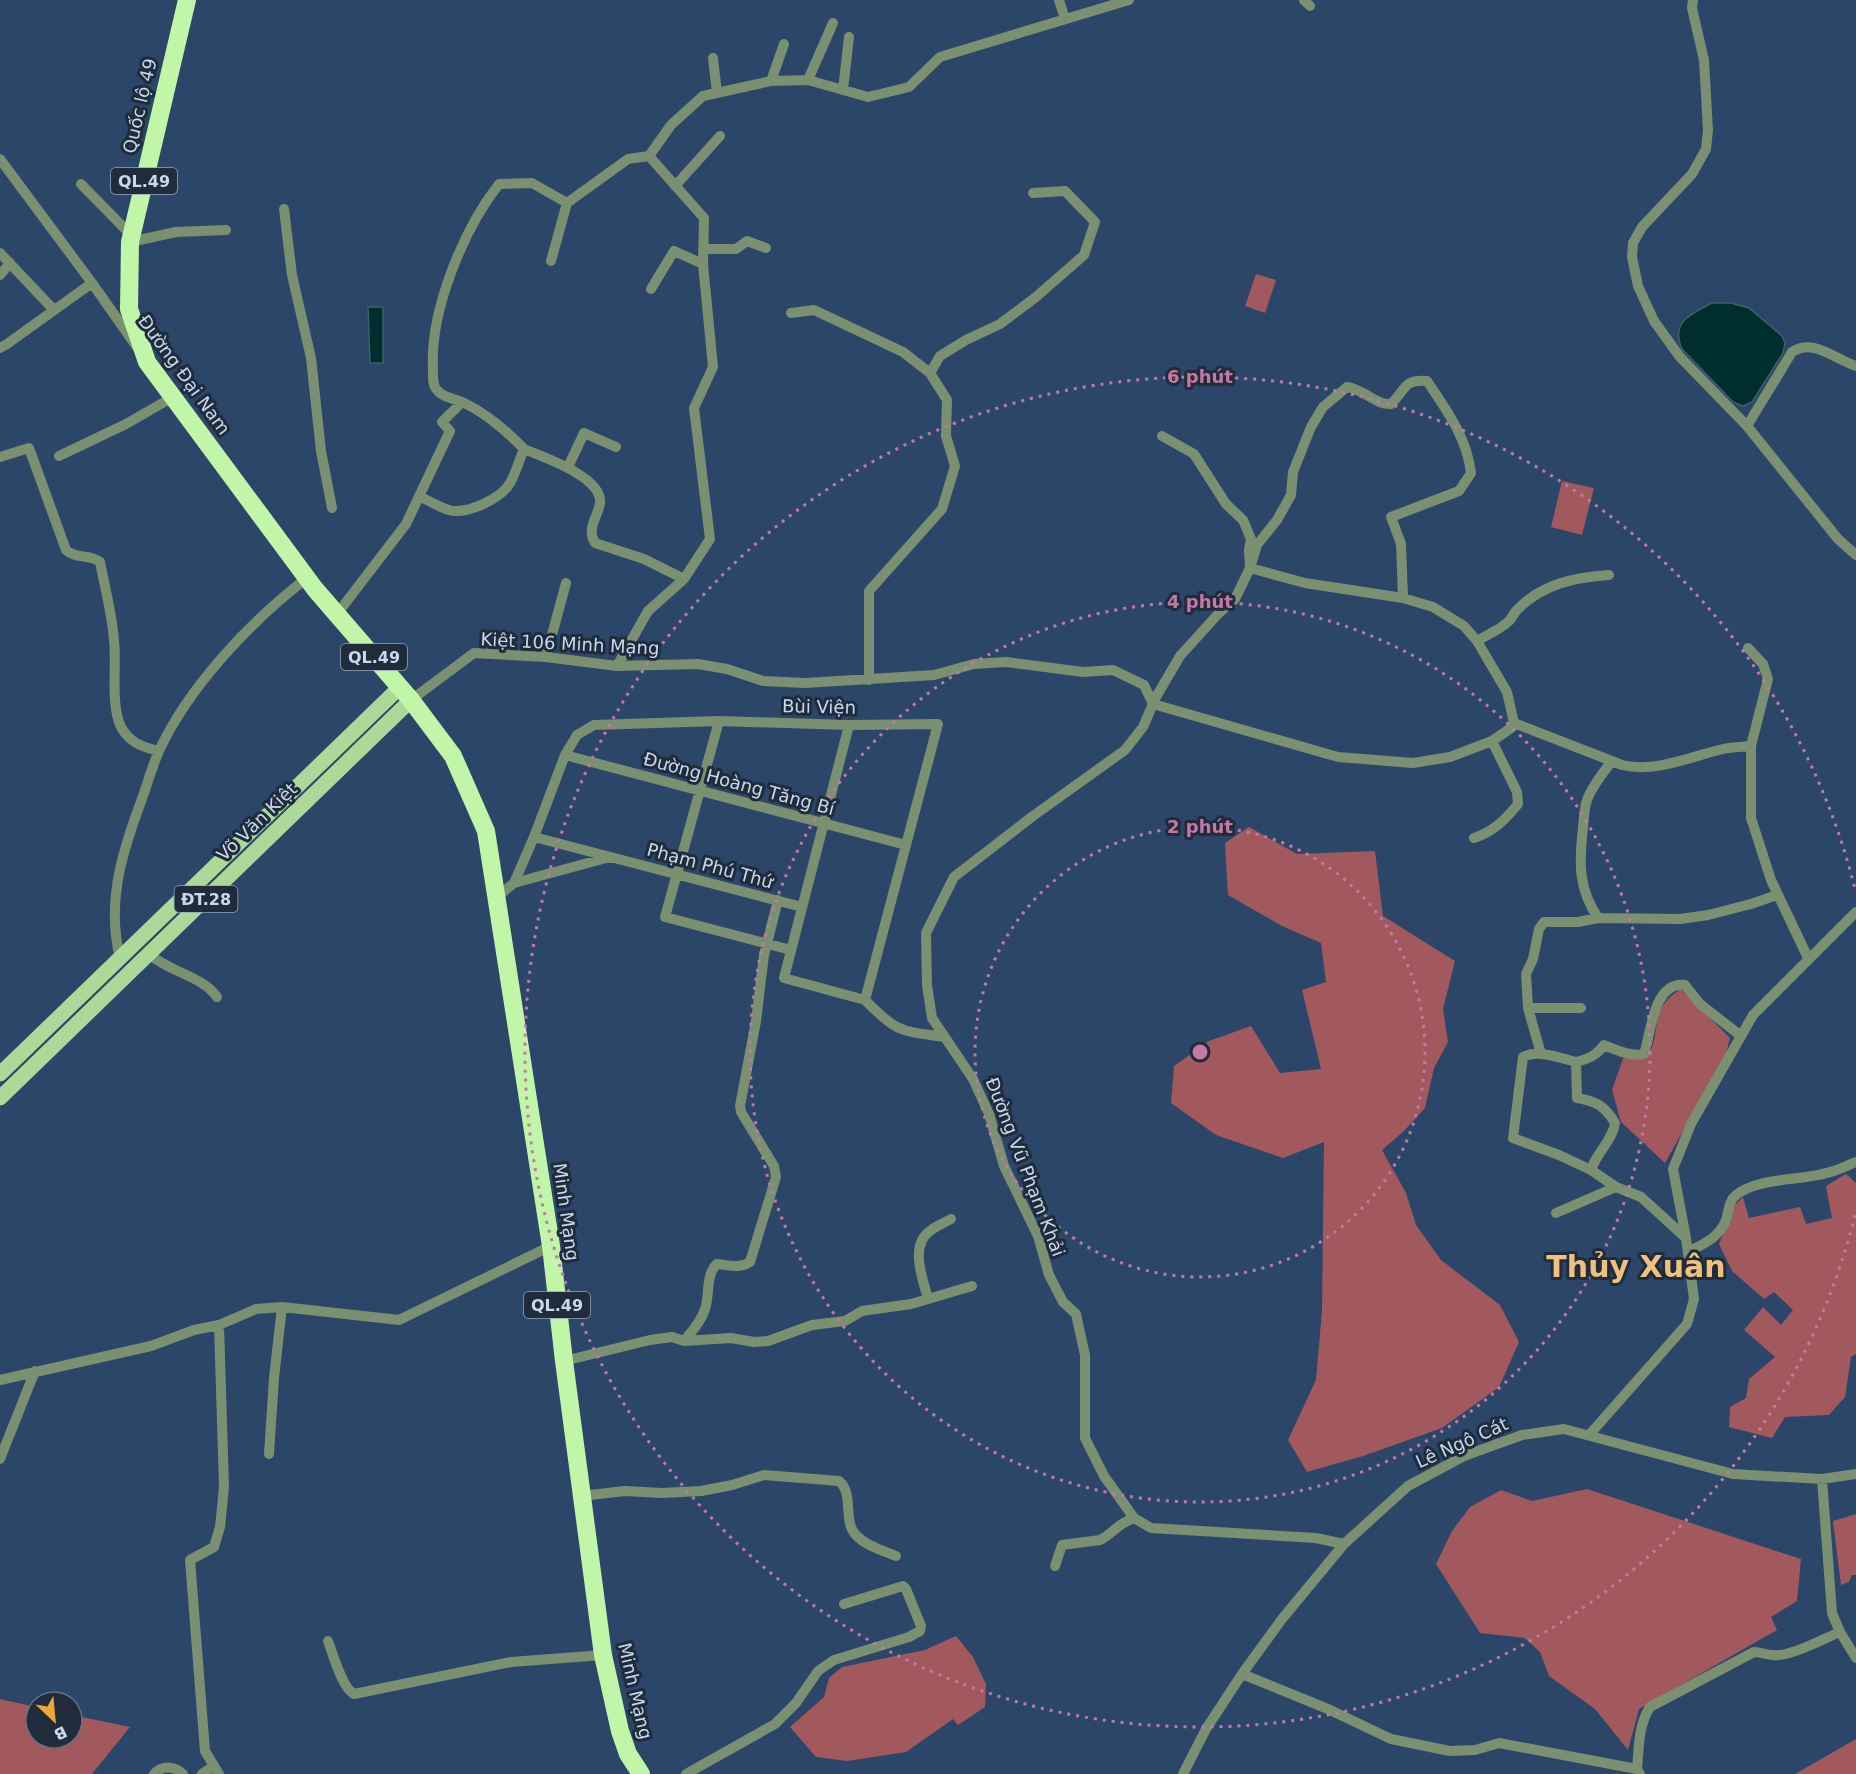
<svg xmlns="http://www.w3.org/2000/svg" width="1856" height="1774" font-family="'DejaVu Sans',sans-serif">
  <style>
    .green { fill: #a1595e }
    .water { fill: #002e2e; stroke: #3c6167; stroke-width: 1.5 }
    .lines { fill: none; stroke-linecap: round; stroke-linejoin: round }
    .minor { stroke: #7a9070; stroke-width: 10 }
    .major { stroke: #add998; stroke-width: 15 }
    .highway { stroke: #c1f5a7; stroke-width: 18 }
    .ring { fill: none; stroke: #c578a4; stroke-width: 3; stroke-dasharray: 3 6 }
    .labels { text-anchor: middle; stroke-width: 6; stroke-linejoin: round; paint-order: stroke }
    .shield { fill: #202c3c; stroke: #96a4b8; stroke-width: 1.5 }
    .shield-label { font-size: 16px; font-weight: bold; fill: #c8d8ed }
    .street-label { font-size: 18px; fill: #c8d8ed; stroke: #202c3c }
    .town-label { font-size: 30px; font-weight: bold; fill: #f0c17e; stroke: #202c3c }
    .centre { fill: #c578a4; stroke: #202c3c; stroke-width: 3 }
    .ring-label { font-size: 18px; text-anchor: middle; font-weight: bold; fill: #c578a4; stroke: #202c3c; stroke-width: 6; stroke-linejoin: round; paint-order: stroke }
  </style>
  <rect width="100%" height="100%" fill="#2b4669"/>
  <path class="green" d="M 1256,274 L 1276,280 L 1265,313 L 1245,306 Z
    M 1562,481 L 1594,488 L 1582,535 L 1551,527 Z
    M 1249,827 L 1297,854 L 1375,851 L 1383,916 L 1455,961 L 1443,1009 L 1448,1042 L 1434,1068 L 1425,1108 L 1404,1131 L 1382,1150 L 1406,1193 L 1416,1225 L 1441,1260 L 1500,1305 L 1519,1342 L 1499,1387 L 1442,1428 L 1363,1456 L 1307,1472 L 1288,1440 L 1316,1380 L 1322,1310 L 1324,1142 L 1283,1158 L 1216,1135 L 1171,1103 L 1174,1066 L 1209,1041 L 1251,1026 L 1280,1073 L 1321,1069 L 1302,990 L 1326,982 L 1321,943 L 1282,926 L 1228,895 L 1225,843 Z
    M 1681,989 L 1730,1038 L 1726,1054 L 1665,1163 L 1621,1122 L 1612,1090 L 1624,1056 L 1647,1058 C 1663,1031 1647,1010 1681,989 Z
    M 1846,1174 L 1856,1183 L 1856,1354 L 1851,1357 L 1845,1397 L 1829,1415 L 1785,1417 L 1772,1438 L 1729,1427 L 1730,1407 L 1746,1398 L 1749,1379 L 1775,1357 L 1744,1330 L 1763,1307 L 1781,1325 L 1793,1310 L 1774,1292 L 1764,1299 L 1732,1271 L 1719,1244 L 1735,1205 L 1743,1197 L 1749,1218 L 1800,1207 L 1806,1224 L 1832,1218 L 1826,1186 Z
    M 1587,1489 L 1801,1559 L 1797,1601 L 1771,1617 L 1777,1630 L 1639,1709 L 1628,1750 L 1595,1709 L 1549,1676 L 1540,1652 L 1525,1638 L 1480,1633 L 1436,1564 L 1452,1531 L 1470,1507 L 1501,1490 L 1532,1501 Z
    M 1856,1514 L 1856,1575 L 1852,1575 L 1849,1582 L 1841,1585 L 1833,1521 Z
    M 956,1636 L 973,1657 L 986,1684 L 985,1707 L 958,1725 L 953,1719 L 906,1752 L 847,1761 L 816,1757 L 790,1727 L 824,1697 L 829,1678 L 842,1667 L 925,1650 Z
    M 0,1699 L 36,1707 L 36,1738 L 72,1738 L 72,1715 L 130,1727 L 92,1774 L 0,1774 Z
    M 1856,1739 L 1856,1774 L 1795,1774 Z"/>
  <path class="water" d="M 1712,303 L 1731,303 L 1749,308 L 1782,336 L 1785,343 L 1783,353 L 1752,402 L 1743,406 L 1733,402 L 1682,349 C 1670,322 1691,314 1712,303 Z
    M 368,307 L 383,307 L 383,363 L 370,363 Z"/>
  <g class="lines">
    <path class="minor" d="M 1059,0 L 1065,19
      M 1304,0 L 1310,6
      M 1693,0 L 1692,8 L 1704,60 L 1708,130 L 1706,149 L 1692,174 L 1642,227 L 1633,243 L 1632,257 L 1638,286 L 1654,321 L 1680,357 L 1747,426 L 1838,539 L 1856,555
      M 713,58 L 717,93
      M 808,80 L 833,23
      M 771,81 L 784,44
      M 843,90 L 849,37
      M 0,159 L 92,283 L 137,347
      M 81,184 L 132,236
      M 675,186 L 720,136
      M 284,209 L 292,275 L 311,358 L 321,451 L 332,508
      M 130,242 L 176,232 L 226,230
      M 703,249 L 736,249 L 747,241 L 766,248
      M 0,253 L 54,310
      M 551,261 L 567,203 L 628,159 L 649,156 L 671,125 L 703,96 L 771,81 L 808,80 L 868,97 L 909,87 L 940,57 L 1129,0
      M 0,275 L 10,263
      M 651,289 L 674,251 L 703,264
      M 791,313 L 814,310 L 903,352 L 930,373
      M 0,348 L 7,344 L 92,283
      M 1747,426 L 1792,352 C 1814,338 1834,359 1856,366
      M 524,449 C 508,432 483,411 462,402 C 453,398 443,398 437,390 C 432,385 433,376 433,368 C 430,311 463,230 499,184 L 532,183 L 567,203
      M 59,456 L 126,424 L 173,397
      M 0,457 L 29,448 L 66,550 C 75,559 90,554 100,562 C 105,588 112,614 114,640 C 117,665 110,704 121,727 C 130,743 142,747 159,751
      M 568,467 L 584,433 L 616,447
      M 419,496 C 429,501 439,507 449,510 C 466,515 501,499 510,483 C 516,473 519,460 524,449 C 543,457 603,477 600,503 C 598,517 586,528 595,543 L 644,559 L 684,579
      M 337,614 L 406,524 L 450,431 L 442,422 L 462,402
      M 1477,641 C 1487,635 1501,629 1509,621 C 1513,617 1514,612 1518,609 C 1542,584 1576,577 1609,575
      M 1748,648 L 1763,664 L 1768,679 L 1751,746 L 1751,818 L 1771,880 L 1808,958
      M 546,657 L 566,583
      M 617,666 L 648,611 L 684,579 L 710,539 L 694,408 L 713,367 L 703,264 L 704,218 L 649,156
      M 869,680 L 869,591 L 942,509 L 955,466 L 946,436 L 947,400 L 930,373 L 940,356 L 966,340 L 1000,324 L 1036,297 L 1084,255 L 1095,222 L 1065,191 L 1033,193
      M 411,700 L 474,653 L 546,657 L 617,666 L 698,664 L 727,669 L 763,681 L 805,683 L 934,675 L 974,664 L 1006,662 L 1083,672 L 1113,670 L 1144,685 L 1153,704
      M 1153,704 L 1338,757 L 1413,763 L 1450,757 L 1492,741 L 1511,728 L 1514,723 L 1507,692 L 1477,641 L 1464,626 L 1433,607 L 1403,598 L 1305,583 L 1250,568 L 1249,550 L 1251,539 L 1243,520 L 1226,504 L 1194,454 L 1162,436
      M 719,721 L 665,917 L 791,950
      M 1514,723 L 1622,765 C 1656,773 1689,757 1723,749 C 1732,747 1741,747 1751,746
      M 849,725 L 784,978 L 865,1000
      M 565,755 L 906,845
      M 534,837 L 802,907
      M 1474,838 C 1493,832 1506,819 1518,804 L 1517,792 L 1492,741
      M 514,883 L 534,837 L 565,755 L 577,735 L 594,725 L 719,721 L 849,725 L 938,724 L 865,1000
      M 496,898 L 514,883 L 610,857
      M 1598,918 C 1578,888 1579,863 1583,828 C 1584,819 1584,809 1587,800 C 1592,786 1603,773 1612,761
      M 149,954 C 169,972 203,976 217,997
      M 120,959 C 107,904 120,859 139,807 C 146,789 151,769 159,751 C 189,686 251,621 307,578
      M 865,1000 C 897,1033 901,1031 945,1037
      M 1528,1008 L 1581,1008
      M 1541,1054 L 1528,1008 L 1526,974 L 1533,959 L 1539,929 L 1544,922 L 1578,922 L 1598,918 L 1680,919 L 1708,915 L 1751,904 L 1777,895
      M 1576,1062 C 1560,1058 1538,1049 1523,1057 L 1513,1138 L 1559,1155 L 1591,1170 L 1616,1187 L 1641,1197 L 1686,1238
      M 1591,1170 C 1596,1153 1613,1140 1615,1123 C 1605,1106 1596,1101 1577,1098 L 1576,1062 C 1588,1059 1596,1056 1604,1045 C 1616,1050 1631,1057 1644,1054 C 1651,1034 1653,981 1685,985 L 1700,1004 L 1741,1036
      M 1556,1213 L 1616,1187
      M 1688,1252 C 1703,1244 1719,1238 1726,1220 C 1729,1211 1728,1202 1736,1195 C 1758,1177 1804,1181 1830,1172 C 1839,1170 1848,1165 1856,1162
      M 928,1299 C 923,1279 909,1246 930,1231 C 936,1226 944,1223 951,1219
      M 219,1325 L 224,1487 L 220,1527 L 214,1547 L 190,1560 L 205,1751 L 219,1774
      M 684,1341 C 692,1331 701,1322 705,1309 C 710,1296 705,1275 717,1264 C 728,1265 740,1269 750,1262 L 776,1177 L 774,1166 L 741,1112 L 740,1106 L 756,1021 L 764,955 L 778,900
      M 564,1361 L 650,1340 L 672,1337 L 684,1341 L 731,1338 L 754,1342 L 768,1341 L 812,1325 L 845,1321 L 862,1311 L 911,1304 L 972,1286
      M 0,1380 L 151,1346 L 194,1330 L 219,1325 L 256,1309 L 282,1307 L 399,1320 L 551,1246
      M 1590,1434 L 1687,1324 L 1694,1299 L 1686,1238 L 1673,1169 L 1691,1124 L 1753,1015 L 1856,912
      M 269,1454 L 274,1378 L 282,1307
      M 0,1459 L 35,1371
      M 1822,1479 L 1832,1613 L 1840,1632 L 1856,1658
      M 581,1496 L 625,1491 L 662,1493 L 701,1491 L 732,1485 L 764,1475 L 839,1481 C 854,1493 843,1520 855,1534 C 864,1545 884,1551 896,1556
      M 1344,1544 L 1316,1538 L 1151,1528 L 1134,1518 L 1104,1476 L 1085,1438 L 1085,1355 L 1076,1314 L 1063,1302 L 1049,1275 L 1038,1236 L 1004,1166 L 989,1114 L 973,1079 L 932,1018 L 927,985 L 926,933 L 954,877 L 1033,816 L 1125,750 L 1143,727 L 1156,697 L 1180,656 L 1219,613 L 1235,599 L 1250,568 L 1257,545 L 1277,520 L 1291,495 L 1293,472 L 1311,427 L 1323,407 L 1347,387 C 1364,389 1375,405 1391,404 C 1406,390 1403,379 1427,381 C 1446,409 1467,438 1471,473 L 1459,491 L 1391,517 L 1401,544 L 1403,598
      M 1055,1566 L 1062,1545 L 1100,1540 C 1114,1533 1116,1524 1134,1518
      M 328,1641 C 333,1654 342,1688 354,1694 L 511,1662 L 603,1655
      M 1242,1674 L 1328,1709 L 1391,1739 L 1450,1751 L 1475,1750 L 1499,1743 L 1637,1769 L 1640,1774
      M 1637,1769 C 1639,1748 1638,1726 1650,1707 L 1754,1652 C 1761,1652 1766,1655 1773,1655 C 1790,1657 1823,1639 1840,1632
      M 154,1774 C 162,1765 175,1766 183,1774
      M 202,1774 L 214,1766
      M 686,1774 L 775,1724 L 796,1703 L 818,1671 L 834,1660 L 909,1637 L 920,1631 L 921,1626 L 906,1589 L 903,1586 L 844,1604
      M 1183,1774 L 1206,1729 L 1242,1674 L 1282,1619 L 1344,1544 L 1408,1486 L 1464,1456 L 1522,1435 L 1564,1429 L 1733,1474 L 1822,1479 L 1856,1474"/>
    <path class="major" d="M 0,1074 L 400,687
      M 0,1098 L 411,700"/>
    <path class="highway" d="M 187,0 L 130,242 L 129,309 L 147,362 L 315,589 L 411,700 L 453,756 L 486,831 L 551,1246 L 564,1361 L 603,1655 L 620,1731 L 628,1754 L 641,1774"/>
  </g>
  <g class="ring">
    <circle cx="1200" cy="1052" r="225"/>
    <circle cx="1200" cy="1052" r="450"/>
    <path d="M1855 1215A675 675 0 1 1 1855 889"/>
  </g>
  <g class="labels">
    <g class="shield">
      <rect x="111" y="168" width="66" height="26" rx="4.5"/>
      <rect x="341" y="644" width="66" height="26" rx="4.5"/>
      <rect x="174.5" y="886" width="63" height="26" rx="4.5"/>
      <rect x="524" y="1292" width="66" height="26" rx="4.5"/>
    </g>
    <g class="shield-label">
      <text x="144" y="187">QL.49</text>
      <text x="374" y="663">QL.49</text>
      <text x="206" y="905">ĐT.28</text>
      <text x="557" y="1311">QL.49</text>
    </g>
    <g class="street-label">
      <text transform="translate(140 106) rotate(-77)" y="6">Quốc lộ 49</text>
      <text transform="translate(184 375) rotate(54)" y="6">Đường Đại Nam</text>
      <text transform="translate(570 644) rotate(3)" y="6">Kiệt 106 Minh Mạng</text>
      <text transform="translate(819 707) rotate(1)" y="6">Bùi Viện</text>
      <text transform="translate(739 784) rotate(15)" y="6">Đường Hoàng Tăng Bí</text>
      <text transform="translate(257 822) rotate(-44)" y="6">Võ Văn Kiệt</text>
      <text transform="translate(710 866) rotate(15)" y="6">Phạm Phú Thứ</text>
      <text transform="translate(1025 1167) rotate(69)" y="6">Đường Vũ Phạm Khải</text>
      <text transform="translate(566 1212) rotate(82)" y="6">Minh Mạng</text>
      <text transform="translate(1462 1443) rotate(-24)" y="6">Lê Ngô Cát</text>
      <text transform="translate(635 1691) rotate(77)" y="6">Minh Mạng</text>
    </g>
    <g class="town-label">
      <text x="1636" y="1277">Thủy Xuân</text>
    </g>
  </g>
  <circle cx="1200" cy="1052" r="9" class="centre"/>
  <g class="ring-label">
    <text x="1200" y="383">6 phút</text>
    <text x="1200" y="608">4 phút</text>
    <text x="1200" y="833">2 phút</text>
  </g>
  <g transform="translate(54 1720) rotate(154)"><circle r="28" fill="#202c3c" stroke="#637183" stroke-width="1.5"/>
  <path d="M0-4.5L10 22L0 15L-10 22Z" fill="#eca93a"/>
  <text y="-9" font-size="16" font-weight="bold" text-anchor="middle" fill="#c8d8ed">B</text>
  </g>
</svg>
